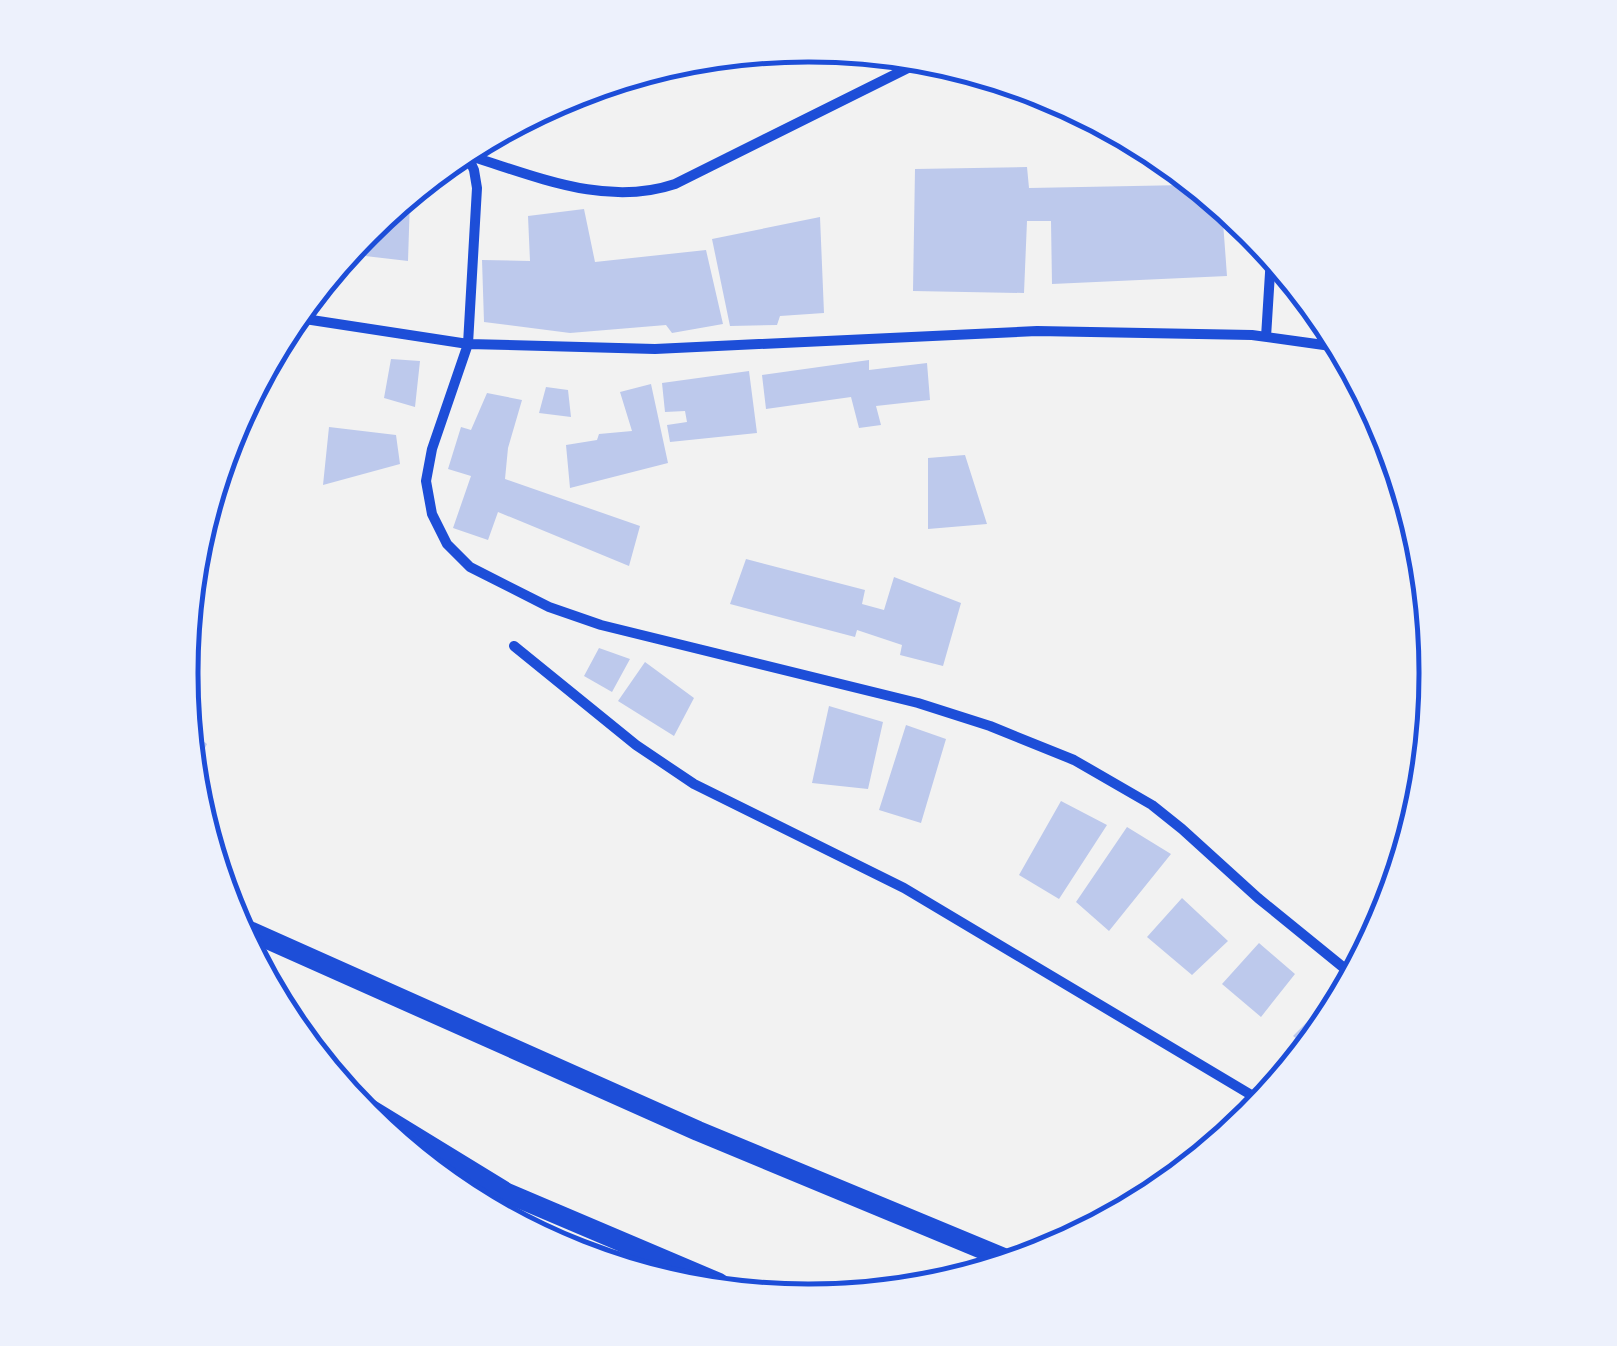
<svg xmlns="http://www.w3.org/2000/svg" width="1617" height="1346" font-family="'Roboto Condensed',sans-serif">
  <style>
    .building { fill: #bdc9ec }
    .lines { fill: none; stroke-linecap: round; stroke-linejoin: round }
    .minor { stroke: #1d4ed8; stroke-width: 10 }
    .secondary { stroke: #1d4ed8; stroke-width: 20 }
    .rim { fill: none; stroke: #1d4ed8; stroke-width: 5 }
  </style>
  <rect width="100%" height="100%" fill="#f2f2f2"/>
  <path class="building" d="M 1027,167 L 1029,188 L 1186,185 L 1222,208 L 1227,276 L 1052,284 L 1051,221 L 1027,221 L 1024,293 L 913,291 L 915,169 Z
    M 410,199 L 408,261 L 348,254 L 365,229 Z
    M 584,209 L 595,262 L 706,250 L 723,324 L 672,333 L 666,325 L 570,333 L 484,322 L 482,260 L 530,261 L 528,216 Z
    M 820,217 L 824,313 L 780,316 L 777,325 L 730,326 L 712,239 Z
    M 391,359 L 420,361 L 415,407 L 384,398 Z
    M 869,360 L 869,370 L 927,363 L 930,400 L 876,406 L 881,425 L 859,428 L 851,397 L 766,409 L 762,375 Z
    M 749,371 L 757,433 L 670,442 L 667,425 L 687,422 L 685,411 L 665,412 L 662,383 Z
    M 651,384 L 668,463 L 570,488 L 566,445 L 597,440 L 599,434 L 632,431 L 620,392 Z
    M 546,387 L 568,390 L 571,417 L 539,413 Z
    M 487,393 L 522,400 L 508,448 L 505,479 L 640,526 L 629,566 L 498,512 L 488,540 L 453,528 L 471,476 L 448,469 L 461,427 L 471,430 Z
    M 329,427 L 396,435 L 400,464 L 323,485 Z
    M 965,455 L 987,524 L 928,529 L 928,458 Z
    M 746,559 L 865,590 L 862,604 L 884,610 L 894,577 L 961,603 L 943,666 L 900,655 L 902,645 L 857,630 L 855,637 L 730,604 Z
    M 599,648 L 630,659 L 612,692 L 584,676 Z
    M 645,662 L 694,698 L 674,736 L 618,701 Z
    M 829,706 L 883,722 L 868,789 L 812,783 Z
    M 906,725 L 946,739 L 921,823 L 879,810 Z
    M 192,732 L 207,744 L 198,762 L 193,734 Z
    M 1061,801 L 1107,825 L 1059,899 L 1019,875 Z
    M 1127,827 L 1171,854 L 1109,931 L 1076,902 Z
    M 1182,898 L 1228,941 L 1192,975 L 1147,937 Z
    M 1259,943 L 1295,974 L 1261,1017 L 1222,984 Z
    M 1328,1001 L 1329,1003 L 1302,1043 L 1293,1036 Z"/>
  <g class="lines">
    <path class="minor" d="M 473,157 C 538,177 607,207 675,184 L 912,66
      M 469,159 L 474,170 L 477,188 L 468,344 L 432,449 L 426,481 L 432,514 L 447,544 L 470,567 L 549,607 L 601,625 L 918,703 L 990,726 L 1074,760 L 1152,805 L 1182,829 L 1258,898 L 1349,972
      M 305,319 L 468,344 L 655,349 L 1037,331 L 1252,335 L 1331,346
      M 1266,337 L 1271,257
      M 514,646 L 636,745 L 694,784 L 904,888 L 1263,1102"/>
    <path class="secondary" d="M 236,925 L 698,1131 L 1011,1261
      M 352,1098 L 507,1193 L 719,1283"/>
  </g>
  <path d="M0 0H1617V1346H0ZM808 62H809A610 610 0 0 1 1419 672V674A610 610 0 0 1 809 1284H808A610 610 0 0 1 198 674V672A610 610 0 0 1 808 62Z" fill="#edf1fc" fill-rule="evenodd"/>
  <path class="rim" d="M808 62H809A610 610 0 0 1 1419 672V674A610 610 0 0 1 809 1284H808A610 610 0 0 1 198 674V672A610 610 0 0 1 808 62Z"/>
</svg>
